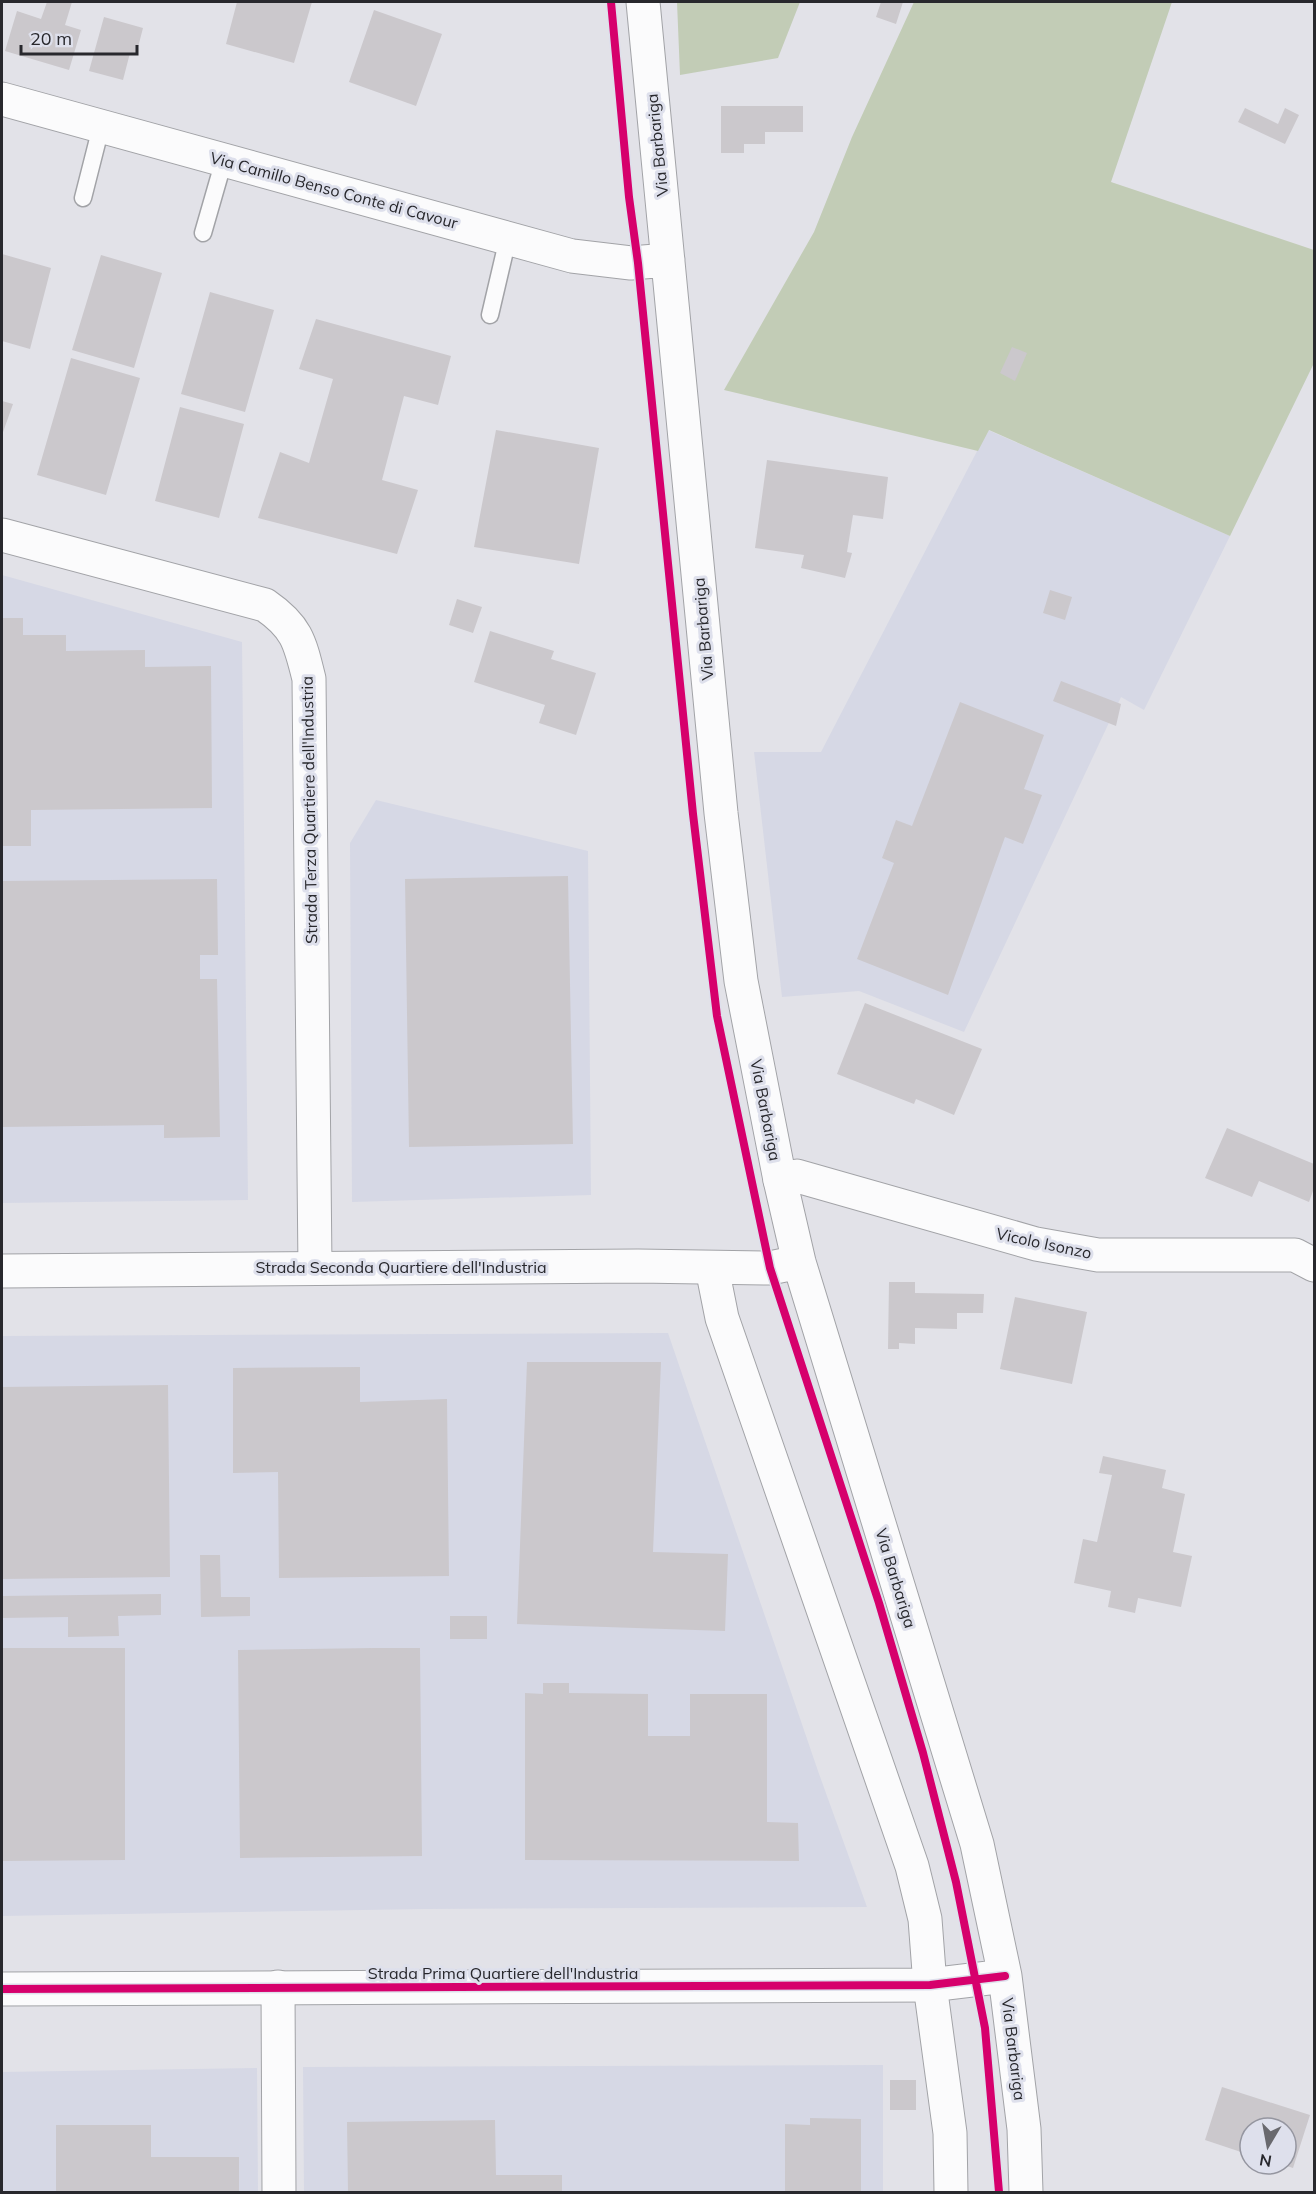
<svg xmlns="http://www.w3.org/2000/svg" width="1316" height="2194" font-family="Mulish,sans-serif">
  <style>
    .built { fill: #d6d8e5 }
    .green { fill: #c2ccb6 }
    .building { fill: #cbc8cc }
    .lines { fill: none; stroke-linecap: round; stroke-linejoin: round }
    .lane-casing { stroke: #a2a3a7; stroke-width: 19 }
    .street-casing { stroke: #a2a3a7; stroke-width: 35 }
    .secondary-casing { stroke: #a2a3a7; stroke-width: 35 }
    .lane { stroke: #fbfbfc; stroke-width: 16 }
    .street { stroke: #fbfbfc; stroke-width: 33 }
    .secondary { stroke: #fbfbfc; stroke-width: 33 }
    .cycleway-casing { stroke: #dee0ec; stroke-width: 11 }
    .cycleway { stroke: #d6006c; stroke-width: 8 }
    .labels { text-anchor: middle; stroke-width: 6; stroke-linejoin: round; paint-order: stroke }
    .street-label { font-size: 16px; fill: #28282d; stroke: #dee0ec }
  </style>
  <rect width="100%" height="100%" fill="#e2e2e8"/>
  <path class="built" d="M 988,430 L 1230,536 L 1144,710 L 1121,697 L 964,1032 L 859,991 L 782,997 L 754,752 L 821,752 Z
    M 2,575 L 242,642 L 248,1200 L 2,1203 Z
    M 376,800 L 588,851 L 591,1195 L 352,1202 L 350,843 Z
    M 668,1333 L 818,1771 L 867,1907 L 424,1909 L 2,1916 L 2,1336 Z
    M 883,2065 L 883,2192 L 304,2192 L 303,2067 Z
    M 257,2068 L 258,2192 L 2,2192 L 2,2072 Z"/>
  <path class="green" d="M 677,2 L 800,2 L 778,58 L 680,75 Z
    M 914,2 L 1172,2 L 1111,182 L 1314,250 L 1314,363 L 1230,536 L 989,430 L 978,451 L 724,390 L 814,232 L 852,137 Z"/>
  <path class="building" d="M 47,2 L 72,2 L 65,25 L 81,30 L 69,70 L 5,51 L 17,11 L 41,19 Z
    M 237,2 L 312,2 L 294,63 L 226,44 Z
    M 881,2 L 903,2 L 896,24 L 876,17 Z
    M 374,10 L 442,34 L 416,106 L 349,82 Z
    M 104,17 L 143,28 L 136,55 L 130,53 L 123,80 L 89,71 Z
    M 721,106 L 803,106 L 803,132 L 765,132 L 765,144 L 744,144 L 744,153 L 721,153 Z
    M 1245,108 L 1278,124 L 1285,108 L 1299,115 L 1285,144 L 1238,122 Z
    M 2,254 L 51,268 L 30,349 L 2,341 Z
    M 101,255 L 162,273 L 134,368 L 72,350 Z
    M 210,292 L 274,310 L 245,412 L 181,394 Z
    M 316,319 L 451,356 L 438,405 L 404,396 L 382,480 L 418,490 L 397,554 L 258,518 L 280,452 L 309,463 L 333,379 L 299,369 Z
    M 1012,347 L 1027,353 L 1015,381 L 1000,373 Z
    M 71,358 L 140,378 L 106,495 L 37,475 Z
    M 2,401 L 13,404 L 2,435 Z
    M 180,407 L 244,424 L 219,518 L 155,501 Z
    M 496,430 L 599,448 L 579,564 L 474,547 Z
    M 767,460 L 888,477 L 883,519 L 853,515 L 847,552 L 852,553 L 845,578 L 801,568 L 804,555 L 755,548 Z
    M 1050,590 L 1072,597 L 1065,620 L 1043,613 Z
    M 457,599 L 482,607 L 473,633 L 449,625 Z
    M 2,618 L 23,618 L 23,635 L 66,635 L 66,651 L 145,650 L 145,667 L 211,666 L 212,808 L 31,810 L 31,846 L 2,846 Z
    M 490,631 L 554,651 L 551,659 L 596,673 L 576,735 L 539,723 L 545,705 L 474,682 Z
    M 1061,681 L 1121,704 L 1116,726 L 1053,701 Z
    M 960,702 L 1044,735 L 1024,789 L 1042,795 L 1023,844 L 1005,837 L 948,995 L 857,959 L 894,863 L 882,858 L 896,820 L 912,826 Z
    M 568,876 L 573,1144 L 409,1147 L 405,879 Z
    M 217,879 L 218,955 L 200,955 L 200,979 L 217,979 L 220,1137 L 164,1138 L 164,1125 L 2,1127 L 2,881 Z
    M 865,1003 L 982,1049 L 954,1115 L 916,1099 L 914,1104 L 837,1074 Z
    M 1227,1128 L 1314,1164 L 1314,1188 L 1309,1202 L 1259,1181 L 1252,1197 L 1205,1178 Z
    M 889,1282 L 915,1282 L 915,1293 L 984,1294 L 983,1313 L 957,1313 L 957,1329 L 915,1328 L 915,1344 L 899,1343 L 899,1349 L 888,1349 Z
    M 1015,1297 L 1087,1312 L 1072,1384 L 1000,1369 Z
    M 527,1362 L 661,1362 L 653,1552 L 728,1554 L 725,1631 L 517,1624 Z
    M 360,1367 L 360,1402 L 447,1399 L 449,1576 L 279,1578 L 278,1472 L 233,1473 L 233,1368 Z
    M 168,1385 L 170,1577 L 2,1579 L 2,1387 Z
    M 1103,1456 L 1166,1470 L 1162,1488 L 1185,1494 L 1173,1552 L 1192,1556 L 1181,1607 L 1138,1598 L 1135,1613 L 1108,1607 L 1111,1591 L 1074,1583 L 1083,1539 L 1097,1542 L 1112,1475 L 1099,1473 Z
    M 200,1555 L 220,1555 L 221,1597 L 250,1597 L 250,1616 L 201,1617 Z
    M 161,1594 L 161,1615 L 118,1616 L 119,1636 L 68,1637 L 68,1617 L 2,1618 L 2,1596 Z
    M 450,1616 L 487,1616 L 487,1639 L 450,1639 Z
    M 2,1648 L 125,1648 L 125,1860 L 2,1861 Z
    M 373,1648 L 420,1648 L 422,1856 L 240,1858 L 238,1650 Z
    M 543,1683 L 569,1683 L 569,1693 L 648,1694 L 648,1736 L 690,1736 L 690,1694 L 767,1694 L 767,1822 L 798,1823 L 799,1861 L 525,1860 L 525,1693 L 543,1694 Z
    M 890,2080 L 916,2080 L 916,2110 L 890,2110 Z
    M 1222,2087 L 1310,2115 L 1293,2168 L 1281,2164 L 1286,2164 L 1286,2128 L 1250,2128 L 1250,2155 L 1205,2140 Z
    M 810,2118 L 861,2119 L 861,2192 L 785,2192 L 785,2124 L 810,2125 Z
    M 495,2120 L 496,2175 L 562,2175 L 562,2192 L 348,2192 L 347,2122 Z
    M 56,2125 L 151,2125 L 151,2157 L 239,2157 L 239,2192 L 56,2192 Z"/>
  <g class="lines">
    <defs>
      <path id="lane" d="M 83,198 L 101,127
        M 203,233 L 224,160
        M 490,315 L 508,238"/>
      <path id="street" d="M 2,535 L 265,605 C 297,627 300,642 309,679 L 315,1268
        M 780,1180 L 797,1176 L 1036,1244 L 1098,1255 L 1295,1255 L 1314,1265
        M 712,1268 L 722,1318 L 912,1866 L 925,1919 L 930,1985 L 950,2133 L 951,2192
        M 278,1987 L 279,2192"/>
      <path id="secondary" d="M 643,2 L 721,813 L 741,981 L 780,1180 L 799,1262 L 977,1844 L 1005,1976 L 1024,2129 L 1026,2192
        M 2,99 L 572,256 L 631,263 L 668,260
        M 2,1271 L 638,1266 L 770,1268 L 799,1262
        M 2,1989 L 930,1985 L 1005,1976"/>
    </defs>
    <use href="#lane" class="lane-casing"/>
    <use href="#street" class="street-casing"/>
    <use href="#secondary" class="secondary-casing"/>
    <use href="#lane" class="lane"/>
    <use href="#street" class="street"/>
    <use href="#secondary" class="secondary"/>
    <defs>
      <path id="cycleway" d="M 611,2 L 629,197 L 638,263 L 693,814 L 717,1016 L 770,1268 L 879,1603 L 923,1753 L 956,1882 L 985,2028 L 999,2192
        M 2,1989 L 930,1985 L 1005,1976"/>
    </defs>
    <use href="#cycleway" class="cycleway-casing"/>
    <use href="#cycleway" class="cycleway"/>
  </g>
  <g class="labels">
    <g class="street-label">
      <text transform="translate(657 145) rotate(-96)" y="6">Via Barbariga</text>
      <text transform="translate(334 190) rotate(15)" y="6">Via Camillo Benso Conte di Cavour</text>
      <text transform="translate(703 629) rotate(-95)" y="6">Via Barbariga</text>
      <text transform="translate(309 810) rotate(-91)" y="6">Strada Terza Quartiere dell'Industria</text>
      <text transform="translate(766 1110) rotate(79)" y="6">Via Barbariga</text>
      <text transform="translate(1044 1243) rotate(12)" y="6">Vicolo Isonzo</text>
      <text x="401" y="1273">Strada Seconda Quartiere dell'Industria</text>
      <text transform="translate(896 1578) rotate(73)" y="6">Via Barbariga</text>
      <text x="503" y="1979">Strada Prima Quartiere dell'Industria</text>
      <text transform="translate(1014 2049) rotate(83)" y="6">Via Barbariga</text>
    </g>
  </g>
  <rect width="1316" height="2194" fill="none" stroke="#28282d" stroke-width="6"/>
  <g transform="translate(1268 2146) rotate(190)"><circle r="28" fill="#dee0ec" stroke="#9596a0" stroke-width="1.5"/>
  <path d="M0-4.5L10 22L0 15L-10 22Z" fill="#69696e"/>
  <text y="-9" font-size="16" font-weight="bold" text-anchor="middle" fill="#28282d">N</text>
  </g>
  <path d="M21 45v9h116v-9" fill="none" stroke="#28282d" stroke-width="3"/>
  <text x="30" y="45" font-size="18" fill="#28282d" stroke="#dee0ec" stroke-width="4.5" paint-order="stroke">20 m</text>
</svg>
